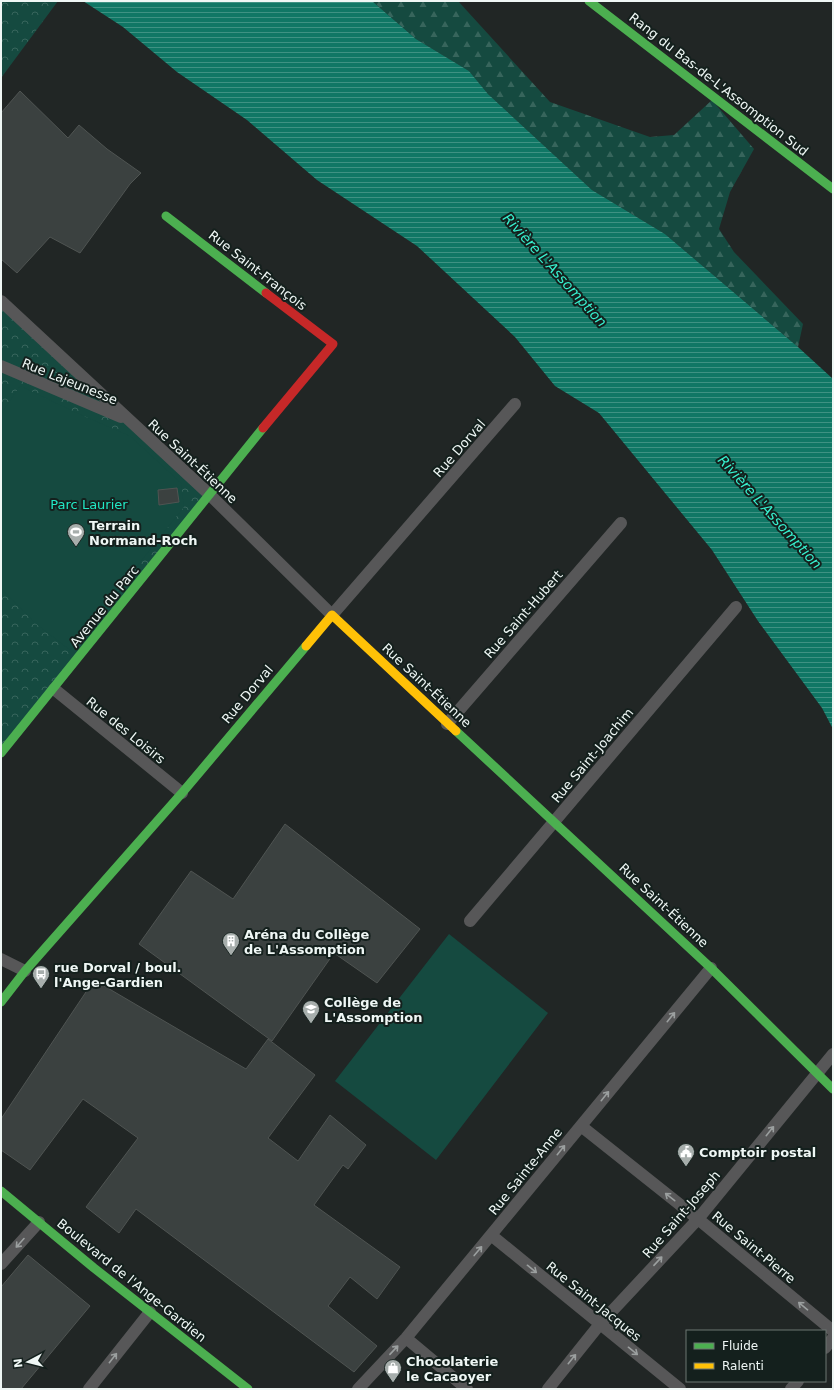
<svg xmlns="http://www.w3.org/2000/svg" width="834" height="1390" font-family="'DejaVu Sans',sans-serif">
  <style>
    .forest { fill: url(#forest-firs) }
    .park { fill: url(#park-crowns) }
    .pitch { fill: #154a40 }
    .water { fill: url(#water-rules) }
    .building { fill: #3b4140; stroke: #4f5452 }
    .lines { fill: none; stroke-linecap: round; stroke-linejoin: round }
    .street { stroke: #575758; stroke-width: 12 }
    .fast { stroke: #4caf50; stroke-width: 9 }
    .slow { stroke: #ffc107; stroke-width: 9 }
    .jam { stroke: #c62828; stroke-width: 9 }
    .oneway { stroke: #9b9f9f }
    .labels { text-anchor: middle; stroke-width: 4; stroke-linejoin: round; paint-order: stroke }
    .street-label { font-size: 13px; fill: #eff7f5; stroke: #14201d }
    .park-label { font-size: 13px; fill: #22e8c5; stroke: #14201d }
    .poi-label { font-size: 13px; font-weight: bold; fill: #eff7f5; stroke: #14201d; text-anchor: start }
    .water-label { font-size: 14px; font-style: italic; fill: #37f1cf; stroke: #14201d }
  </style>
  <defs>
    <pattern id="forest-firs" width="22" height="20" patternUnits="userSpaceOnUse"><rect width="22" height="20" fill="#154a40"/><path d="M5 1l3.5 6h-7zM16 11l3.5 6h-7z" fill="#37655c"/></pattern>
    <pattern id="park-crowns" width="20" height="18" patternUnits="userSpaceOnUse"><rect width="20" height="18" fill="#154a40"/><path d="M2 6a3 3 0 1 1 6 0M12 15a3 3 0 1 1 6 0" fill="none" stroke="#37655c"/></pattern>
    <pattern id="water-rules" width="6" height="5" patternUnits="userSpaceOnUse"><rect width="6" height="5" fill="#107765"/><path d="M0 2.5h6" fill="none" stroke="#3f9283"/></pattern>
  </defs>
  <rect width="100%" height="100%" fill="#212625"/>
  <path class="forest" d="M 372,1 L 458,1 L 550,102 L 650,137 L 674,135 L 712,100 L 754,149 L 730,192 L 719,229 L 734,252 L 803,324 L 798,347 L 665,234 L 592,190 L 488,94 L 469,71 L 416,39 Z"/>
  <path class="park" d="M 1,1 L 58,1 L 1,78 Z
    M 1,301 L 209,494 L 1,753 Z"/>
  <path class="pitch" d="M 20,386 L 79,414 L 130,436 L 181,483 L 184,507 L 70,650 L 35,623 L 1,588 L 1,414 Z
    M 449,934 L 548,1013 L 436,1160 L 335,1081 Z"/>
  <path class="water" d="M 83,1 L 372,1 L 416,39 L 469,71 L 488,94 L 592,190 L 665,234 L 798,347 L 833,379 L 833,729 L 822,708 L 758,621 L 712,550 L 599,413 L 555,386 L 515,337 L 417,246 L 317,180 L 247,120 L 177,72 L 123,27 Z"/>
  <path class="building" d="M 20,91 L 68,138 L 79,125 L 107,149 L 141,173 L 130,184 L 80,253 L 50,237 L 17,273 L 1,259 L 1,113 Z
    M 177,488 L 179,502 L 159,505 L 158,490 Z
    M 285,824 L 420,929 L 377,983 L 334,953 L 272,1041 L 139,944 L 191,871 L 233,899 Z
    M 94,980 L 246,1069 L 268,1039 L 315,1075 L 268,1138 L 298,1161 L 330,1115 L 366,1145 L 348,1169 L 343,1165 L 314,1205 L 400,1267 L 377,1299 L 350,1277 L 328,1306 L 377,1346 L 354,1372 L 136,1209 L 119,1233 L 86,1207 L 138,1138 L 83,1099 L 30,1170 L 1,1150 L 1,1119 Z
    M 28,1255 L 90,1306 L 21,1389 L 1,1389 L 1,1287 Z"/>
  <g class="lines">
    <path class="street" d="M 1,301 L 209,494 L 332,615 L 515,404
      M 1,366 L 121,417
      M 54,689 L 182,793
      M 447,724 L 621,523
      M 470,921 L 736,607
      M 1,959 L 25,971
      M 581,1126 L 698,1219 L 833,1331
      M 491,1235 L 680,1389
      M 1,1264 L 39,1222
      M 406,1338 L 467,1389
      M 825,1348 L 833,1338
      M 89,1389 L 150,1312
      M 358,1389 L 406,1338 L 711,968
      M 548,1389 L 600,1324 L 698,1219 L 833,1054
      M 791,1389 L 798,1381"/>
    <path class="fast" d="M 589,1 L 833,189
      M 166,216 L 266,293
      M 456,731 L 711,968 L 833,1089
      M 1,753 L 263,428
      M 1,1002 L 25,971 L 182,793 L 306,646
      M 1,1191 L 94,1268 L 248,1389"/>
    <path class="slow" d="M 306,646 L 332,615 L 456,731"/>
    <path class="jam" d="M 263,428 L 333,344 L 266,293"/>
  </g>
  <defs><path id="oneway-shaft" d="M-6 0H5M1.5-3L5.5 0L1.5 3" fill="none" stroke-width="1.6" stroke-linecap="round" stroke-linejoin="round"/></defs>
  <g class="oneway">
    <use href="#oneway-shaft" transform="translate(671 1017) rotate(-51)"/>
    <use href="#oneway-shaft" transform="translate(605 1096) rotate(-51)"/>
    <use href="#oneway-shaft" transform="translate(770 1131) rotate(-51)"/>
    <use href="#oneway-shaft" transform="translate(561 1150) rotate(-51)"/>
    <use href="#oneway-shaft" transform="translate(670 1197) rotate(-142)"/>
    <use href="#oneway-shaft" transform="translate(20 1243) rotate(132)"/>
    <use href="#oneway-shaft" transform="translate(478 1251) rotate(-50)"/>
    <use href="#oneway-shaft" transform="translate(658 1261) rotate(-47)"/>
    <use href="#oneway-shaft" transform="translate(532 1269) rotate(39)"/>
    <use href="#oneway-shaft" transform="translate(803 1306) rotate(-140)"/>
    <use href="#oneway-shaft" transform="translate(394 1350) rotate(-47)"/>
    <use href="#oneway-shaft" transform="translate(633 1351) rotate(39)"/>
    <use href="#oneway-shaft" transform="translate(113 1358) rotate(-52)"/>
    <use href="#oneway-shaft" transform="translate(572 1359) rotate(-51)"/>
  </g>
  <defs>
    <symbol id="stadium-pin" viewBox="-11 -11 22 30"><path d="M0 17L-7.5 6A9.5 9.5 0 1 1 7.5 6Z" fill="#a7aeac" stroke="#14201d"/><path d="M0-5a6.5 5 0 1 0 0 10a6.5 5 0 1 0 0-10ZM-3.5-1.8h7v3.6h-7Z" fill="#fff"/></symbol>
    <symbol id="building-pin" viewBox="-11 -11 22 30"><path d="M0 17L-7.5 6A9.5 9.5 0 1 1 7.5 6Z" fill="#a7aeac" stroke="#14201d"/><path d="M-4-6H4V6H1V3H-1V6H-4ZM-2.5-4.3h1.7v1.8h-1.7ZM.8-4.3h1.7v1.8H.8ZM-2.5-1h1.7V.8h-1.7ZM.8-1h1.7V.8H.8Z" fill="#fff"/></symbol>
    <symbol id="bus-pin" viewBox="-11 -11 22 30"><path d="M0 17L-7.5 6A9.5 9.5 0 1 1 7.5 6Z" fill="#a7aeac" stroke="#14201d"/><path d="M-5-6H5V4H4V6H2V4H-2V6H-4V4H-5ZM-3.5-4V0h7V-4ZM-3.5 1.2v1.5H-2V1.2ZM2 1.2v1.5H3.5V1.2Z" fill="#fff"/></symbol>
    <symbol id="school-pin" viewBox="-11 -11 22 30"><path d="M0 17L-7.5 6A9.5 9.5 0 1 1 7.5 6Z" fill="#a7aeac" stroke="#14201d"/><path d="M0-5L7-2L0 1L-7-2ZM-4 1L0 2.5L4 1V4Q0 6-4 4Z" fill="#fff"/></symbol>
    <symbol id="civic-pin" viewBox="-11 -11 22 30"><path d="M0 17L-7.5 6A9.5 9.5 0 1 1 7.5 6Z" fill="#a7aeac" stroke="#14201d"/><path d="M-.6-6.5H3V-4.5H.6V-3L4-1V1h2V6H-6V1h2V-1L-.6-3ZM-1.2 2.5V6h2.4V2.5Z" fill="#fff"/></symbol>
    <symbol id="shop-pin" viewBox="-11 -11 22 30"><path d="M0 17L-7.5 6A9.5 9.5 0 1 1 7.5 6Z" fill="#a7aeac" stroke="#14201d"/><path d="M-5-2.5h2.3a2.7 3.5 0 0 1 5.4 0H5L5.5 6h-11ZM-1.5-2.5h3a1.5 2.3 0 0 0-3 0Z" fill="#fff"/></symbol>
  </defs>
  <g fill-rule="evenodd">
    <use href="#stadium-pin" x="66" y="522" width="20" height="27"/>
    <use href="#building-pin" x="221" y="931" width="20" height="27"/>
    <use href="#bus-pin" x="31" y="964" width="20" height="27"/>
    <use href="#school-pin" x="301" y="999" width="20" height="27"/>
    <use href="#civic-pin" x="676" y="1142" width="20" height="27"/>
    <use href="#shop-pin" x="383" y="1358" width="20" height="27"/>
  </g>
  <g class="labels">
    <g class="street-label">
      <text transform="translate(719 84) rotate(38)" y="5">Rang du Bas-de-L'Assomption Sud</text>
      <text transform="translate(258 270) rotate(38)" y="5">Rue Saint-François</text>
      <text transform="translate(70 381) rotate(22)" y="5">Rue Lajeunesse</text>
      <text transform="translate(459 448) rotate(-49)" y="5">Rue Dorval</text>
      <text transform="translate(193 461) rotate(43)" y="5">Rue Saint-Étienne</text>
      <text transform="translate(104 606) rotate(-51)" y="5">Avenue du Parc</text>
      <text transform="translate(523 614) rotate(-49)" y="5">Rue Saint-Hubert</text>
      <text transform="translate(427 685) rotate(43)" y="5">Rue Saint-Étienne</text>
      <text transform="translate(247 694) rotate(-50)" y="5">Rue Dorval</text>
      <text transform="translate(126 730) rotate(39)" y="5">Rue des Loisirs</text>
      <text transform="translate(592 755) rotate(-50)" y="5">Rue Saint-Joachim</text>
      <text transform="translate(664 905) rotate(43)" y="5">Rue Saint-Étienne</text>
      <text transform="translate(525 1171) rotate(-51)" y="5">Rue Sainte-Anne</text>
      <text transform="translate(681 1214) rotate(-49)" y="5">Rue Saint-Joseph</text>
      <text transform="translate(754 1247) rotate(40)" y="5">Rue Saint-Pierre</text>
      <text transform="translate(132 1280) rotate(39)" y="5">Boulevard de l'Ange-Gardien</text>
      <text transform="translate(594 1301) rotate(39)" y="5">Rue Saint-Jacques</text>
    </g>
    <g class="park-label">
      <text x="89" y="509">Parc Laurier</text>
    </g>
    <g class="poi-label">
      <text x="89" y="530">Terrain<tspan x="89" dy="15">Normand-Roch</tspan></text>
      <text x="244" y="939">Aréna du Collège<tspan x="244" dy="15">de L'Assomption</tspan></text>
      <text x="54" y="972">rue Dorval / boul.<tspan x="54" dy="15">l'Ange-Gardien</tspan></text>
      <text x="324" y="1007">Collège de<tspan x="324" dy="15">L'Assomption</tspan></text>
      <text x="699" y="1157">Comptoir postal</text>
      <text x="406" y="1366">Chocolaterie<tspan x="406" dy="15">le Cacaoyer</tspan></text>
    </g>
    <g class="water-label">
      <text transform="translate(555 270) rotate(48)" y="5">Rivière L'Assomption</text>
      <text transform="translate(770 512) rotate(48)" y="5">Rivière L'Assomption</text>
    </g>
  </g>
  <rect width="834" height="1390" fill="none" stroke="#eff7f5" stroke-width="4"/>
  <rect x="686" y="1330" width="140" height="52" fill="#14201d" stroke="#6c7673"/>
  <rect x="694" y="1343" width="20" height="6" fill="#4caf50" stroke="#6c7673"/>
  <text x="722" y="1350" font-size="12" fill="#eff7f5">Fluide</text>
  <rect x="694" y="1363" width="20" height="6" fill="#ffc107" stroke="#6c7673"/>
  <text x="722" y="1370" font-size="12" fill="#eff7f5">Ralenti</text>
  <g transform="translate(28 1362) rotate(263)" stroke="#14201d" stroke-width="3" paint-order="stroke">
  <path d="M0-3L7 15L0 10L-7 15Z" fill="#eff7f5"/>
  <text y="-6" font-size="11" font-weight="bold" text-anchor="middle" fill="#eff7f5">N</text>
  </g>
</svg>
